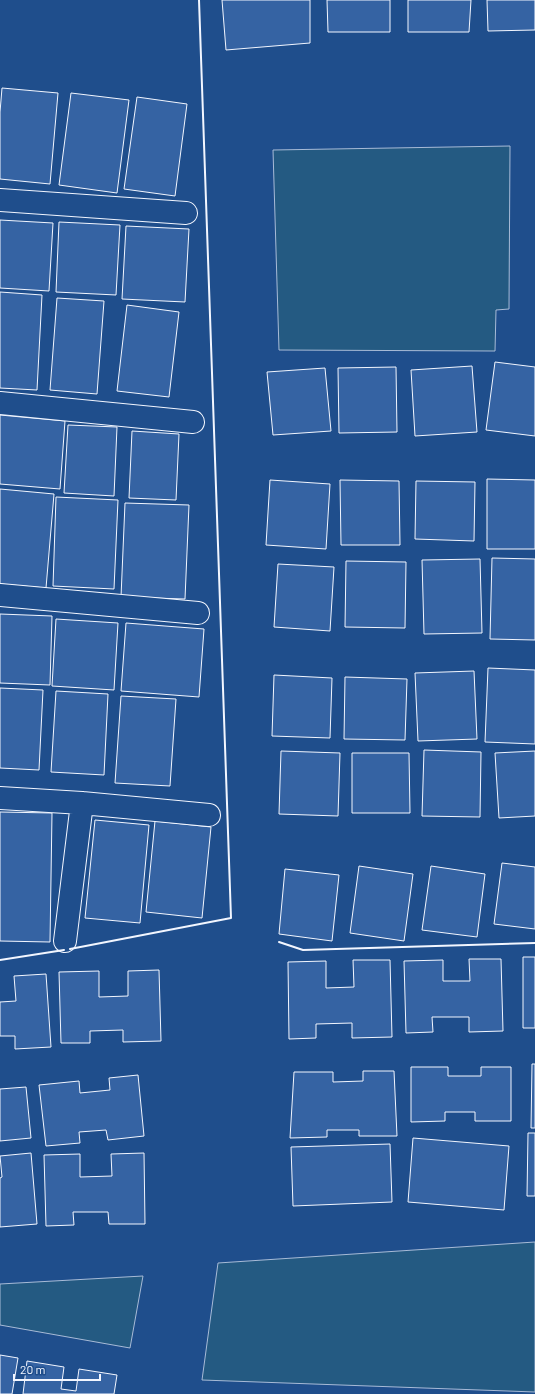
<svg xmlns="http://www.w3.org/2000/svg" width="535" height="1394" font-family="Barlow,sans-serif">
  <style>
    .green { fill: #245a82; stroke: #a8bbd7 }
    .building { fill: #3563a3; stroke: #f2f6ff }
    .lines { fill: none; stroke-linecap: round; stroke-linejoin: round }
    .minor-casing { stroke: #f2f6ff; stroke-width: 24 }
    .minor { stroke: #1f4e8c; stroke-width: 22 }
    .wall { stroke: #f2f6ff; stroke-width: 2 }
  </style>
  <rect width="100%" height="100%" fill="#1f4e8c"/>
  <path class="green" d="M 510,146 L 509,309 L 496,310 L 495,351 L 279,350 L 273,150 Z
    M 535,1242 L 535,1392 L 202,1380 L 218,1263 Z
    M 143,1276 L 130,1348 L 0,1325 L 0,1284 Z"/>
  <path class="building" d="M 222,0 L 310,0 L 310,43 L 226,50 Z
    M 327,0 L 390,0 L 390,32 L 328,32 Z
    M 408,0 L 471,0 L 469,32 L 408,32 Z
    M 487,0 L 535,0 L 535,30 L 488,31 Z
    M 2,88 L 58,93 L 50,184 L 0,179 L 0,112 Z
    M 71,93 L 129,100 L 117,193 L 59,185 Z
    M 137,97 L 187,104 L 175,196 L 124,189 Z
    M 0,220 L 53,223 L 49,291 L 0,288 Z
    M 59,222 L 120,225 L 116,295 L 56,292 Z
    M 126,226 L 189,229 L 185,302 L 122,299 Z
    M 0,292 L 42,295 L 37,390 L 0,388 Z
    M 57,298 L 104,301 L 97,394 L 50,390 Z
    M 127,305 L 179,312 L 169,397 L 117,391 Z
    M 495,362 L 535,367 L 535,436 L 486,430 Z
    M 472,366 L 477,432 L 415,436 L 411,370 Z
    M 396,367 L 397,432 L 339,433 L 338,368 Z
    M 325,368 L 331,431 L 273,435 L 267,372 Z
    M 0,415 L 65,421 L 60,489 L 0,484 Z
    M 68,425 L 117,427 L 114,496 L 64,493 Z
    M 132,431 L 179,434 L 176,500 L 129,498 Z
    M 487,479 L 535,480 L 535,549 L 487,549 Z
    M 270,480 L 330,484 L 326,549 L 266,545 Z
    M 340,480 L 399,481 L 400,545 L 341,545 Z
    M 416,481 L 475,482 L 474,541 L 415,539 Z
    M 0,489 L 54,494 L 46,588 L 0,584 Z
    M 56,497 L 118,500 L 114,589 L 53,586 Z
    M 125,503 L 189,505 L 185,599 L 121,597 Z
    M 492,558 L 535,559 L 535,640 L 490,639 Z
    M 480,559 L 482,633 L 424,634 L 422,560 Z
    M 346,561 L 406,562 L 405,628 L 345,627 Z
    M 278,564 L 334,567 L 330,631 L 274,627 Z
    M 0,614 L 52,616 L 50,685 L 0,683 Z
    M 56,619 L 118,623 L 114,690 L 52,686 Z
    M 126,623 L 204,629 L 199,697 L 121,691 Z
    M 488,668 L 535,670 L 535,744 L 485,742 Z
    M 474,671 L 477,739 L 418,741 L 415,673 Z
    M 274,675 L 332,678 L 330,738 L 272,736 Z
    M 345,677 L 407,679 L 405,740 L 344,739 Z
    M 0,688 L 43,690 L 39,770 L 0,768 Z
    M 56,691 L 108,694 L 104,775 L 51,772 Z
    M 121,696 L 176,699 L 170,786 L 115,783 Z
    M 424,750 L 481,752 L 480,817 L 422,816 Z
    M 281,751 L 340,753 L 338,816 L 279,814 Z
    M 535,751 L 535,816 L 499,818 L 495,753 Z
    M 352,753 L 409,753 L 410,813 L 352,813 Z
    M 0,812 L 52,813 L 50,942 L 0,941 Z
    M 95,820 L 149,825 L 140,923 L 85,918 Z
    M 155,821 L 211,827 L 202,918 L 146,912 Z
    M 502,863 L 535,867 L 535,929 L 494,924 Z
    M 359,866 L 413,874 L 404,941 L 350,933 Z
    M 431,866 L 485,874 L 477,937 L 422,930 Z
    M 285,869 L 339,875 L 332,941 L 279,934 Z
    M 523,957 L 535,957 L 535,1028 L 523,1028 Z
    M 469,959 L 501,959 L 503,1031 L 469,1032 L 469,1017 L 432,1017 L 433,1032 L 406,1033 L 404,961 L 443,960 L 443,981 L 470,981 Z
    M 353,960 L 390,960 L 392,1037 L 352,1038 L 352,1023 L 316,1024 L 316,1038 L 289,1039 L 288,962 L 326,961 L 326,988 L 354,987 Z
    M 159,970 L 161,1041 L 123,1042 L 123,1030 L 90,1031 L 90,1043 L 61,1043 L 59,972 L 99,971 L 99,997 L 128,996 L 128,971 Z
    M 46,974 L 51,1047 L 15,1049 L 15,1036 L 0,1036 L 0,1002 L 16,1001 L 14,976 Z
    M 532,1064 L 535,1064 L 535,1128 L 531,1128 Z
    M 411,1067 L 448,1067 L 448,1076 L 481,1076 L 481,1067 L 511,1067 L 511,1121 L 475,1121 L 475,1112 L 445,1112 L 445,1121 L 411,1122 Z
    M 363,1071 L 394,1071 L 397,1136 L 359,1136 L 359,1130 L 327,1130 L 327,1137 L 290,1138 L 294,1072 L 333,1072 L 333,1082 L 363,1081 Z
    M 138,1075 L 144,1136 L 108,1140 L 106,1130 L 79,1132 L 80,1143 L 46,1146 L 39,1085 L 79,1081 L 80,1093 L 110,1090 L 109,1078 Z
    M 26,1087 L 31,1138 L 0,1141 L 0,1089 Z
    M 528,1133 L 535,1133 L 535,1196 L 527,1196 Z
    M 413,1138 L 509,1146 L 504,1210 L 408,1202 Z
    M 390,1144 L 392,1202 L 293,1206 L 291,1147 Z
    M 31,1153 L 37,1224 L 0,1227 L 0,1178 L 2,1177 L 0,1156 Z
    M 144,1153 L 145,1224 L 109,1224 L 108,1212 L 73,1212 L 74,1225 L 46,1226 L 44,1155 L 80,1154 L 80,1177 L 112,1176 L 111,1154 Z
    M 0,1355 L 18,1358 L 12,1394 L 0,1394 Z
    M 27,1361 L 64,1367 L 61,1389 L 76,1391 L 79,1369 L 117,1375 L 114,1394 L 23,1394 Z"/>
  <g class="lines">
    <defs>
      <path id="minor" d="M 0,200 L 186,213
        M 0,403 L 193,422
        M 0,595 L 198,613
        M 0,798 L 82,803 L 209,815
        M 65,941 L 82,803"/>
    </defs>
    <use href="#minor" class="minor-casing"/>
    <use href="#minor" class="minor"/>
    <path class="wall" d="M 199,0 L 231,918
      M 279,942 L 303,950 L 535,943
      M 70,949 L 231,918
      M 0,960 L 64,950"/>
  </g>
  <path d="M14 1374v6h86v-6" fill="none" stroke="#f2f6ff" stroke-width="2"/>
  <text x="20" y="1374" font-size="12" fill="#f2f6ff" stroke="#1f4e8c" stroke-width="3" paint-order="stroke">20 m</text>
</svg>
